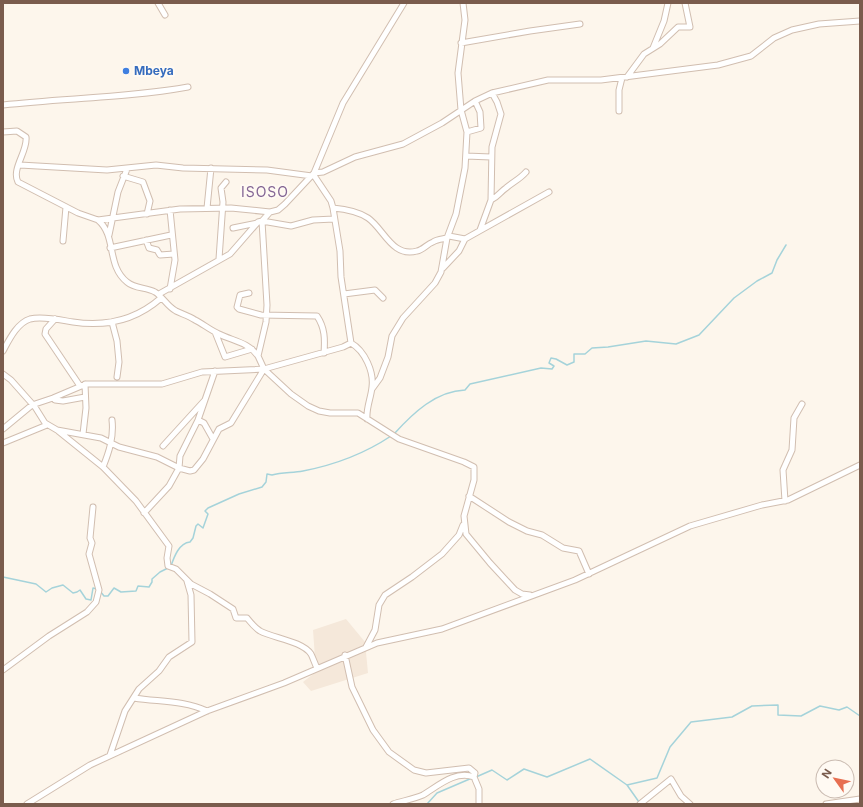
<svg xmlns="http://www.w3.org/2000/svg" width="863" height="807" font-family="Inter,sans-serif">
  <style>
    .residential { fill: #f5e8da }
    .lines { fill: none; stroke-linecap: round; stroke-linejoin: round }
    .stream { stroke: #a5d3da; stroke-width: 1.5 }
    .minor-casing { stroke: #d1beb0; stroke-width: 7 }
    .minor { stroke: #fff; stroke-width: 5 }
    .shop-dot { fill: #3f7fe0; stroke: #fffaf3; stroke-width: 1.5 }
    .labels { text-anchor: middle; stroke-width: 4; stroke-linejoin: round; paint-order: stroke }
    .shop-label { font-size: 12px; font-weight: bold; fill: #366cbe; stroke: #fffaf3; text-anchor: start }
    .quarter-label { font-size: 14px; letter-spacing: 1px; fill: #846695; stroke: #fffaf3 }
  </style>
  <rect width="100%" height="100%" fill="#fdf6ec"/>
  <path class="residential" d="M 346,619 L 365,642 L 368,673 L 311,691 L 303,682 L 316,672 L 313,630 Z"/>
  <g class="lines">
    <path class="stream" d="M 394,434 C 413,413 436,391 465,390 L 470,384 L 541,368 L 552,369 L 554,366 L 549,363 L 551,358 L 556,359 L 567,365 L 574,362 L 574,354 L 585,354 L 592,348 L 608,347 L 646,341 L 676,344 L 699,335 L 734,298 L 757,281 L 772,273 L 777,260 L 786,245
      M 171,566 C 174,557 179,543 190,542 L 193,538 L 196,526 L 198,524 L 203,528 L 208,514 L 205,511 L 208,508 L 239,494 L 262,487 L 266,482 L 267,474 L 272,475 C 282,472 292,473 303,471 C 334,465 364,454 391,436
      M 3,577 L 36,584 L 46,592 L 52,588 L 63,585 L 73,593 L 77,592 L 80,590 L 86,599 L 91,600 L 93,588 L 97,589
      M 100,591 L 104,596 L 108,596 L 114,588 L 121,592 L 136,591 L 138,586 L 149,587 L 152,582 L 152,579 L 160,572 L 168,568
      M 476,777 L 492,770 L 507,780 L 524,769 L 547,777 L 590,759 L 627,785 L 657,778 L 670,747 L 691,722 L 732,717 L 752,706 L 778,705 L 778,715 L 801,716 L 820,706 L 839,710 L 847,707 L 860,716
      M 627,785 L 639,802
      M 427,804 L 437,793 L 472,778"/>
    <defs>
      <path id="minor" d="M 158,3 L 165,15
        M 461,43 L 530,31 L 580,24
        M 653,48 L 664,21 L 668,3
        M 627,77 L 644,54 L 660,44 L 678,27 L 690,27 L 685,3
        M 3,105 C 65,98 127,98 188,87
        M 619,111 L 619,90 L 622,78
        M 3,132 L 17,131 L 26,137 C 28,151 11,169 18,182 L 78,213 L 98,220 L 180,209 L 231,208 L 270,212
        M 467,132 L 481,128 L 480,112 L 475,101
        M 466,156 L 491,157
        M 20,165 L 107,170 L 156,165 L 183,168 L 267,170 L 312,176
        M 314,173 L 343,103 L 404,3
        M 123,176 L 143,182 L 150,201 L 147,214
        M 491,200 C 498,197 500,192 506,188 C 513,182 520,179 526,172
        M 207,208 L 211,168
        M 333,208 C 344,209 359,212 368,218 C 384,229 392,258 417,251 C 423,250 427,244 433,242 C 437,239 443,239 447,238
        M 170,210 L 175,260 L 170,289
        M 334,219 L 313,220 L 291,226 L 262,221 L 267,305 L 266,322 L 258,356 L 264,369 L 291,394 L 308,406 L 319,411 L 330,413 L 358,413 L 399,439 L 464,462 L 474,467 L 474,480 L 464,516 L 466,534 L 490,563 L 515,590 L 522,594 L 530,595
        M 98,220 C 117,236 106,265 127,282 C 135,289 146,287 155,292 C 163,297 167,306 176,311 C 182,314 189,316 195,320 C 203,324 210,330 219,334 C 233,341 248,342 258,356
        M 233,228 L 257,223
        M 480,230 L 491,200 L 492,147 L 501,114 L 497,102 L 492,93
        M 109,235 L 118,192 L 127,169
        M 449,236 L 465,239 L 549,192
        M 146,240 L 149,248 L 157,250 L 160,255 L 174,254
        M 63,241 L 66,207
        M 110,248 L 171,235
        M 219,259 L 223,202 L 221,188 L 226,182
        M 443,268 L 459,251 L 465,239
        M 249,293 L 240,295 L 237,307 L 239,309 L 261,315 L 317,316 C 325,328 325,339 324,353
        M 159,294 L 230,254 L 258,222 L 262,221 L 270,212 L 278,210 L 285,204 L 314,173 L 323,172 L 355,157 L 403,144 L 442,123 L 475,101 L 492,93 L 548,80 L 601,80 L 718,65 L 751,56 L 774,38 L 792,30 L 819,24 L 860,21
        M 344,294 L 375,290 L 383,298
        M 55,319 L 46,329 L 45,334 L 80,386
        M 112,322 L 117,341 L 119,362 L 117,377
        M 215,332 L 225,357 L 252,349
        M 351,343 C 365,351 374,372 372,387 C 371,398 366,408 367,419
        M 3,351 C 9,340 17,323 30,319 C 43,316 60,320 73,322 C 106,327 136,320 161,298
        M 3,374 L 11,380 L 35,407 L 45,423 L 57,430 L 103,467 L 136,501 L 169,546 L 167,558 L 168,566 L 176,569 L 191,584 L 210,594 L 233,609 L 236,618 L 247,618 C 251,623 254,627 260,631 C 273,638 302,641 311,654 C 313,658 315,664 317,668
        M 372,389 L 380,378 L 388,357 L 392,336 L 403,318 L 435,283 L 441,272 L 447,238 L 456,214 L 465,168 L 467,132 L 461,110 L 458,73 L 465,20 L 463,3
        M 55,400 L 63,401 L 85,397
        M 198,420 L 204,423 L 213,439
        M 3,429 L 32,405 L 53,398 L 86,384 L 162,384 L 202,372 L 264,369 L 343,347 L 351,343 L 341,277 L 340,251 L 333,208 L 331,201 L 313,174
        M 57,430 L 101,438 L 119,447 L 157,457 L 179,468 L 190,471 L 194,470 L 203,459 L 219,429 L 231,423 L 264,369
        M 83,434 L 86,408 L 85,384
        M 3,443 L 47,425
        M 163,446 L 204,401
        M 103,467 C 109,452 114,437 112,420
        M 469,496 L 509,522 L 527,531 L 542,535 L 563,548 L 579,551 L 589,574
        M 785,501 L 783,470 L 792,450 L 794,418 L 802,404
        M 144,513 L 169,486 L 179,468 L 180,456 L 198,420 L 215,371
        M 366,647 L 375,630 L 379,605 L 385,595 L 412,577 L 442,554 L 459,535 L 463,525
        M 345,655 L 352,687 L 373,730 L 389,752 L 414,770 L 426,773 L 469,768 L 475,773 L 474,777
        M 3,670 L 49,636 L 87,612 L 96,602 L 99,590 L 89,554 L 92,543 L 90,538 L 93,507
        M 134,698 C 159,702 183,700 207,711
        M 110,755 L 125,711 L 139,689 L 159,671 L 169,657 L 192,642 L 191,595 L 187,581
        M 27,804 L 90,765 L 207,711 L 284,683 L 377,643 L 442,629 L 575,580 L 690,526 L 762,505 L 788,500 L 860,465
        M 393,804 C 402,801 414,799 423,795 C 438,786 455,770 474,777 L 479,789 L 479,804
        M 640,804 L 671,779 L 681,796 L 690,804
        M 826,804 L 860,799"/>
    </defs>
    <use href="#minor" class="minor-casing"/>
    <use href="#minor" class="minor"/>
  </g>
  <circle class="shop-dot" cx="126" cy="71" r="4"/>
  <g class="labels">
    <g class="shop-label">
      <text x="134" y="75">Mbeya</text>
    </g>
    <g class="quarter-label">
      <text x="265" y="197">ISOSO</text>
    </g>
  </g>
  <rect width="863" height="807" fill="none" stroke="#7a5c4d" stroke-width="8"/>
  <g transform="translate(835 779) rotate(303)"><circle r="19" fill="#fffaf3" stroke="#cabbb1"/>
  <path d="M0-3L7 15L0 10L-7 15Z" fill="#e76f51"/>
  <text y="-6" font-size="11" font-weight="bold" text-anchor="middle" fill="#7a5c4d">N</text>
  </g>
</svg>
